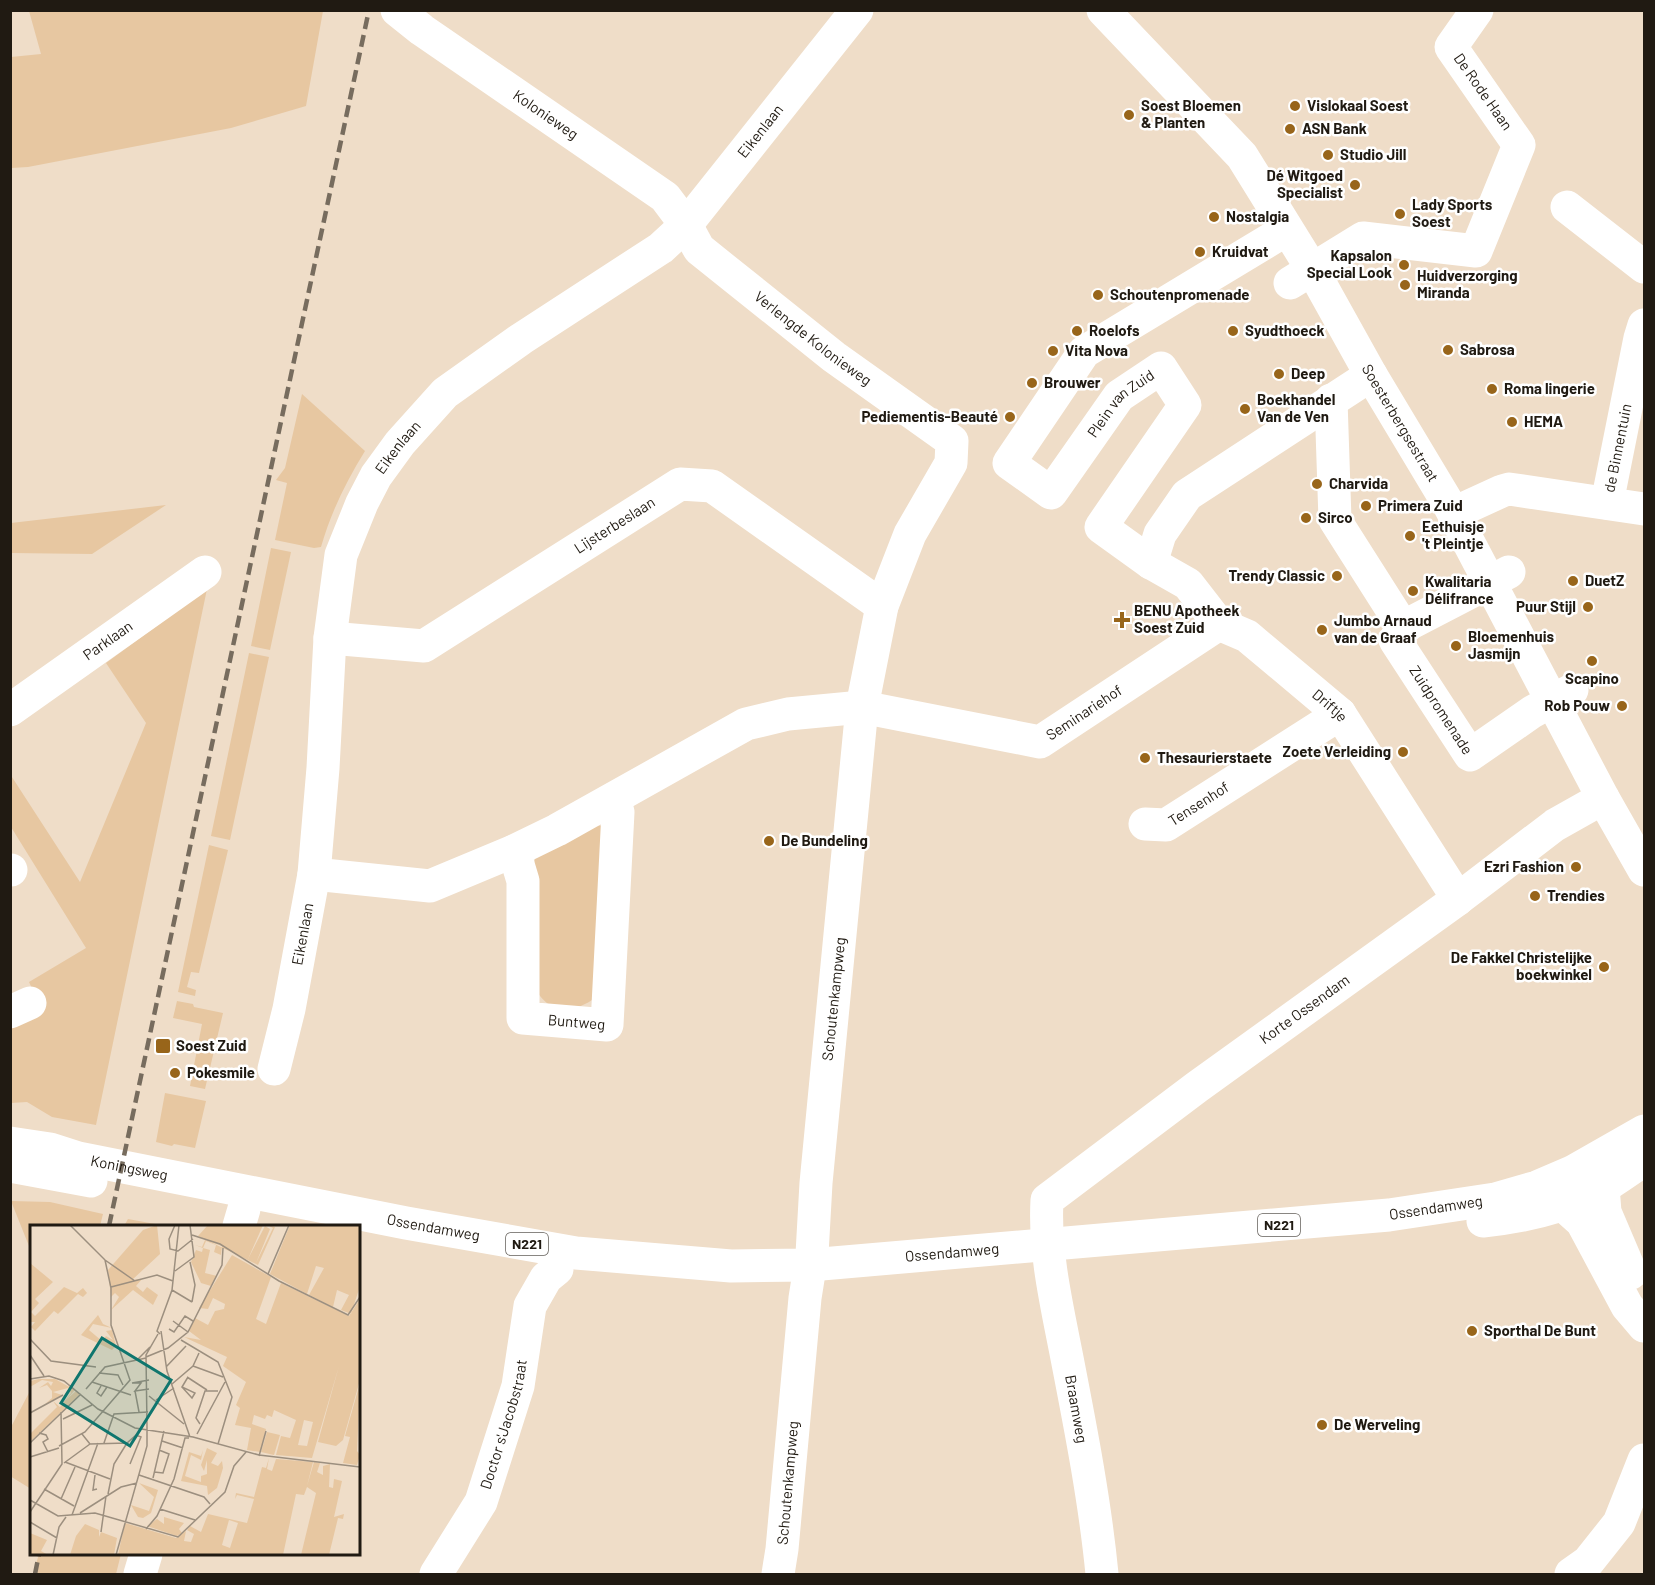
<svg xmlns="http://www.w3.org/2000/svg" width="1655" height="1585" font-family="Barlow,sans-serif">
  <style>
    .green { fill: #e7c7a1 }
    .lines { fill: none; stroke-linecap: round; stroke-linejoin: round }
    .minor { stroke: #fff; stroke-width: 33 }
    .major { stroke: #fff; stroke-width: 33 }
    .rail { stroke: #776c5e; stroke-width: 4.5; stroke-dasharray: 12 6; stroke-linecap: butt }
    .poi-dot { fill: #98651a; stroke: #fff; stroke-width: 2 }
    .labels { text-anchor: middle; stroke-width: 5; stroke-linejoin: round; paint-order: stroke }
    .shield { fill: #fff; stroke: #635f59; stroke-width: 1.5 }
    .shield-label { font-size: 14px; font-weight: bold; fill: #201a12 }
    .street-label { font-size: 15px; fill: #201a12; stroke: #fff }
    .poi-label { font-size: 15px; font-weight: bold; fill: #201a12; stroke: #fff; text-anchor: start }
    .inset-road { fill: none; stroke: #9c8f7f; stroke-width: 1.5 }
    .view { fill: #0f766e; fill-opacity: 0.15; stroke: #0f766e; stroke-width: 3 }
    .inset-edge { fill: none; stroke: #201a12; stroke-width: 3 }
  </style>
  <rect width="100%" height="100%" fill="#efddc8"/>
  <path class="green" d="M 29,11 L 29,10 L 323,11 L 306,106 L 231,128 L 28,167 L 11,168 L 11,57 L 41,54 Z
    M 302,394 L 365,451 C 346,482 331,512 321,547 L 314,548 L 275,540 L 287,483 L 276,480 L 285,468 Z
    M 166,505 L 92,554 L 11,553 L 11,523 Z
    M 271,548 L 291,552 L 270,650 L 251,646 Z
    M 207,589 L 96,1125 L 52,1117 L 27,1102 L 11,1103 L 11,1025 L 42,1010 L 29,982 L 86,948 L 11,827 L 10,774 L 80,882 L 146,723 L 106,663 Z
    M 249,653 L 269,657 L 230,840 L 211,836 Z
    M 594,824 L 605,827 L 597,997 C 571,1014 553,1017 535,989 L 534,864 L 537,849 Z
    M 209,845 L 228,850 L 199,973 L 191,972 L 187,987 L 196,990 L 195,996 L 178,992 Z
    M 177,1001 L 193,1004 L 194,1007 L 223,1013 L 205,1089 L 190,1086 L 202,1024 L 173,1018 Z
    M 165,1093 L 206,1101 L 195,1148 L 174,1144 L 172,1146 L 156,1142 Z
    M 11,1201 L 50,1202 L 103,1214 L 100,1226 L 32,1226 L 31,1251 Z
    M 128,1219 L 166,1226 L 124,1226 Z
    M 31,1389 L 31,1489 L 10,1476 L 11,1427 Z
    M 39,1554 L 121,1554 L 116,1574 L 33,1574 Z"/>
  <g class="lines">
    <g class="minor">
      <path id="s1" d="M 397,10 L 422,30 L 665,197 L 686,225 L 699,249 L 834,357 L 952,441 L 951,463 L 910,534 L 882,606 L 862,707 L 816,1183 L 812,1254 L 805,1298 L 782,1549 L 778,1574"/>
      <path id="s2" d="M 1103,10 L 1242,156 L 1312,269 L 1371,375 L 1449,505 L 1603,798 L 1644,870"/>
      <path d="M 1567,207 L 1644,267"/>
      <path id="s3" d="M 1286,230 L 1084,352 L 1009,463 L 1051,493 L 1119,396 L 1161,368 L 1185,405 L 1101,527 L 1151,563 L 1160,534 L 1187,495 L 1371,375"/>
      <path d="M 1290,283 L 1363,238 L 1476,251 L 1519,145 L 1451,47 L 1477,10"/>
      <path id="s4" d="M 1331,400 L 1335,520 L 1403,627 L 1395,640 L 1470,755 L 1532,712 L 1572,690"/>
      <path id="s5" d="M 1607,503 L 1640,338 L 1644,325"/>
      <path d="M 1454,513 L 1502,491 L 1509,489 L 1644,509"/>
      <path id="s6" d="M 1151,563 L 1188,584 L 1219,624 L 1247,636 L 1340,714 L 1458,899"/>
      <path d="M 1403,627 L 1509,572"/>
      <path id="s7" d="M 330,638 L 424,646 L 680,484 L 712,486 L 882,606"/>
      <path id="s8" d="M 10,710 L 205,572"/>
      <path id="s9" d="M 1145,824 L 1166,825 L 1340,714"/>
      <path id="s10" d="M 514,851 L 523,881 L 523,1018 L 607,1025 L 618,812 L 614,799"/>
      <path d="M 10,870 L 11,870"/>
      <path id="s11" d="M 314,874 L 430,886 L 514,851 L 557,830 L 746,724 L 788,714 L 862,707 L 1040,742 L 1219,624"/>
      <path d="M 10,1012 L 30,1003"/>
      <path id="s12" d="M 274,1069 L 289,1009 L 314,874 L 323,768 L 330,638 L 341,555 L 362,503 L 376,476 L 400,443 L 445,393 L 521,339 L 661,248 L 686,225 L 857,10"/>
      <path d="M 1603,1187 L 1605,1212 L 1631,1273"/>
      <path d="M 1562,1204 L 1582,1222 L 1627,1306 L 1644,1326"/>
      <path d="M 239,1226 L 244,1209"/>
      <path d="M 140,1574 L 146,1554"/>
      <path id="s13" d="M 436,1574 L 481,1502 L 518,1386 L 530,1306 L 546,1278 L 557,1269"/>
      <path id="s14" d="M 1102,1574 C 1095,1502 1081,1430 1067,1358 C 1057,1306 1044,1253 1047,1200 L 1197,1087 L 1458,899 L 1555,825 L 1603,798"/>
      <path d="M 1571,1574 L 1588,1562 L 1619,1523 L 1644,1460"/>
    </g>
    <g class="major">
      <path id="s15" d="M 10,1143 L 50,1149 L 78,1158 L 406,1223 L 576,1253 L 731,1266 L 810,1265 L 1389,1215 L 1495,1199 L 1537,1187 L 1572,1172 L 1644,1131"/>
      <path d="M 10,1166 L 91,1181"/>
      <path d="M 1483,1221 C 1521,1217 1562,1208 1597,1191 C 1613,1182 1629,1170 1644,1160"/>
    </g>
    <path class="rail" d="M 109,1226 L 369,10
      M 35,1574 L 39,1554"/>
  </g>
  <g class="poi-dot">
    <circle cx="1295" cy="106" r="6"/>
    <circle cx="1129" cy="115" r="6"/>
    <circle cx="1290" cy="129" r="6"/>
    <circle cx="1328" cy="155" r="6"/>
    <circle cx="1355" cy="185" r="6"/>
    <circle cx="1400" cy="214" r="6"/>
    <circle cx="1214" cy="217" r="6"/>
    <circle cx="1200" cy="252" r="6"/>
    <circle cx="1404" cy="265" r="6"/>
    <circle cx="1405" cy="285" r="6"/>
    <circle cx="1098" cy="295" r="6"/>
    <circle cx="1077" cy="331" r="6"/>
    <circle cx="1233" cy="331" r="6"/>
    <circle cx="1448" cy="350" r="6"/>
    <circle cx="1053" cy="351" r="6"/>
    <circle cx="1279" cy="374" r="6"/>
    <circle cx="1032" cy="383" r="6"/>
    <circle cx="1492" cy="389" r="6"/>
    <circle cx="1245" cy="409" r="6"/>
    <circle cx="1010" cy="417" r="6"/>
    <circle cx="1512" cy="422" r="6"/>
    <circle cx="1317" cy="484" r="6"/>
    <circle cx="1366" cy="506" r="6"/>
    <circle cx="1306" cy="518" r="6"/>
    <circle cx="1410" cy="536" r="6"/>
    <circle cx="1337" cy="576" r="6"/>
    <circle cx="1573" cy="581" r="6"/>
    <circle cx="1413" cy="591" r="6"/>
    <circle cx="1588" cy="607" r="6"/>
    <path d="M1119 611h6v6h6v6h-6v6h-6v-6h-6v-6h6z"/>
    <circle cx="1322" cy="630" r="6"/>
    <circle cx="1456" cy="646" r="6"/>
    <circle cx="1592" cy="661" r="6"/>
    <circle cx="1622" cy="706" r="6"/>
    <circle cx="1403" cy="752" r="6"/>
    <circle cx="1145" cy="758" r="6"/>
    <circle cx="769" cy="841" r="6"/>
    <circle cx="1576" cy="867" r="6"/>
    <circle cx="1535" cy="896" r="6"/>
    <circle cx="1604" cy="967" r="6"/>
    <rect x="155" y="1038" width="16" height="16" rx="3"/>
    <circle cx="175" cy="1073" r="6"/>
    <circle cx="1472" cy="1331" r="6"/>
    <circle cx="1322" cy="1425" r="6"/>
  </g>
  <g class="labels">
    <g class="shield">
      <rect x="1258" y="1214" width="42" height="22" rx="4.5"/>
      <rect x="506" y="1233" width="42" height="22" rx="4.5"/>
    </g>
    <g class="shield-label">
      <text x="1279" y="1230">N221</text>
      <text x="527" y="1249">N221</text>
    </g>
    <g class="street-label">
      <text transform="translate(1483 92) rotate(55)" y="5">De Rode Haan</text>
      <text dy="5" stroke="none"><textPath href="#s1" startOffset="182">Kolonieweg</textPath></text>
      <text dy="5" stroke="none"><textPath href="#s12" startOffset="1128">Eikenlaan</textPath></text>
      <text dy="5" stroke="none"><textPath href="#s1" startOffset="534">Verlengde Kolonieweg</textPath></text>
      <text dy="5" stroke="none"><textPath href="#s3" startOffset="536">Plein van Zuid</textPath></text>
      <text dy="5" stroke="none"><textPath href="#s2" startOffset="512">Soesterbergsestraat</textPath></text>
      <text dy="5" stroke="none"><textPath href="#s12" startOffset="642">Eikenlaan</textPath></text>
      <text dy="5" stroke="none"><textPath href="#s5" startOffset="56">de Binnentuin</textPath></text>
      <text dy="5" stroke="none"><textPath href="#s7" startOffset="320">Lijsterbeslaan</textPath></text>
      <text dy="5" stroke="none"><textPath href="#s8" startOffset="120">Parklaan</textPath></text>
      <text dy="5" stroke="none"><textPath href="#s6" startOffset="232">Driftje</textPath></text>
      <text dy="5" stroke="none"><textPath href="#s4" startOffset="346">Zuidpromenade</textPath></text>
      <text dy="5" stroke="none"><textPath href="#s11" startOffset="824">Seminariehof</textPath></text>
      <text dy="5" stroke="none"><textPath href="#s9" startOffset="60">Tensenhof</textPath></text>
      <text dy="5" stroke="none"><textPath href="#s12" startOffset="138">Eikenlaan</textPath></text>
      <text transform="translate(834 999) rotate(-84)" y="5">Schoutenkampweg</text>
      <text dy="5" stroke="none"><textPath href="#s14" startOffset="699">Korte Ossendam</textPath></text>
      <text dy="5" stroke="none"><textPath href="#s10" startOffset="222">Buntweg</textPath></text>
      <text dy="5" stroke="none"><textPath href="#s15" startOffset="122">Koningsweg</textPath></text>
      <text dy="5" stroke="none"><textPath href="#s15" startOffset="1440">Ossendamweg</textPath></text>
      <text dy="5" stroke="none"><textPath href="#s15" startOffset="432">Ossendamweg</textPath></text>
      <text dy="5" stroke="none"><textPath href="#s15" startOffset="954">Ossendamweg</textPath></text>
      <text transform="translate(1076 1409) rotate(80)" y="5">Braamweg</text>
      <text dy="5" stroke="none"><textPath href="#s13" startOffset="166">Doctor s'Jacobstraat</textPath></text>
      <text transform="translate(788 1483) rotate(-85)" y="5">Schoutenkampweg</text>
    </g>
    <g class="poi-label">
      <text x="1141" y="111">Soest Bloemen<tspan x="1141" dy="17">&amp; Planten</tspan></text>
      <text x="1307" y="111">Vislokaal Soest</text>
      <text x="1302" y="134">ASN Bank</text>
      <text x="1340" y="160">Studio Jill</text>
      <text x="1343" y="181" text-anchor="end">Dé Witgoed<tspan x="1343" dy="17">Specialist</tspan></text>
      <text x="1412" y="210">Lady Sports<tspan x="1412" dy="17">Soest</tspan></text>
      <text x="1226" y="222">Nostalgia</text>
      <text x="1212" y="257">Kruidvat</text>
      <text x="1392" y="261" text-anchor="end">Kapsalon<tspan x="1392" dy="17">Special Look</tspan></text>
      <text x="1417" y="281">Huidverzorging<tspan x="1417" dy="17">Miranda</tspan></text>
      <text x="1110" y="300">Schoutenpromenade</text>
      <text x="1089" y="336">Roelofs</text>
      <text x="1245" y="336">Syudthoeck</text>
      <text x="1460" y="355">Sabrosa</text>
      <text x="1065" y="356">Vita Nova</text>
      <text x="1291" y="379">Deep</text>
      <text x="1044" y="388">Brouwer</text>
      <text x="1504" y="394">Roma lingerie</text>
      <text x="1257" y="405">Boekhandel<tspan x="1257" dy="17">Van de Ven</tspan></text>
      <text x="998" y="422" text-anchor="end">Pediementis-Beauté</text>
      <text x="1524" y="427">HEMA</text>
      <text x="1329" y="489">Charvida</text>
      <text x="1378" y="511">Primera Zuid</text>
      <text x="1318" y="523">Sirco</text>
      <text x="1422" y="532">Eethuisje<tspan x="1422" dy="17">'t Pleintje</tspan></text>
      <text x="1325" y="581" text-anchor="end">Trendy Classic</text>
      <text x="1585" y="586">DuetZ</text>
      <text x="1425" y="587">Kwalitaria<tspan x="1425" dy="17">Délifrance</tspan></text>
      <text x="1576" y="612" text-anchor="end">Puur Stijl</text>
      <text x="1134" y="616">BENU Apotheek<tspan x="1134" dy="17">Soest Zuid</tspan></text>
      <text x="1334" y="626">Jumbo Arnaud<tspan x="1334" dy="17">van de Graaf</tspan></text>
      <text x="1468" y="642">Bloemenhuis<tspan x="1468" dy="17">Jasmijn</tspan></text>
      <text x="1592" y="684" text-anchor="middle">Scapino</text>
      <text x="1610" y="711" text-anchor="end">Rob Pouw</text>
      <text x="1391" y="757" text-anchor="end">Zoete Verleiding</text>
      <text x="1157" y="763">Thesaurierstaete</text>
      <text x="781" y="846">De Bundeling</text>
      <text x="1564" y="872" text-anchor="end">Ezri Fashion</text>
      <text x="1547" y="901">Trendies</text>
      <text x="1592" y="963" text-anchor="end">De Fakkel Christelijke<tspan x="1592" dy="17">boekwinkel</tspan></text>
      <text x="176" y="1051">Soest Zuid</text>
      <text x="187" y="1078">Pokesmile</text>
      <text x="1484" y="1336">Sporthal De Bunt</text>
      <text x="1334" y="1430">De Werveling</text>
    </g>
  </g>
  <g transform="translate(30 1225)">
    <rect width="330" height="330" fill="#efddc8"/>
    <path d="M 127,0 L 130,29 L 102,55 L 112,54 L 106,61 L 113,67 L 117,62 L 128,70 L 123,80 L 103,65 L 81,85 L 89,72 L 85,68 L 81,72 L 78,45 L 113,5 ZM 178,0 L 233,0 L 218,34 L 235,1 L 240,4 L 226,38 L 243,3 L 237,0 L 245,2 L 228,40 L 168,11 ZM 260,0 L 330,0 L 330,61 L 321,89 L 311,85 L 319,70 L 307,65 L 303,82 L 279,70 L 294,43 L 286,41 L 277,69 L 240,49 ZM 175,15 L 192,21 L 191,30 L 184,27 L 186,20 L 176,16 L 173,23 L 180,25 L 175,48 L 187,51 L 181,61 L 171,58 L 161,37 L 166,25 L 172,27 L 173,23 L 165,20 L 172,22 ZM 202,30 L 241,52 L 226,94 L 236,99 L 251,58 L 319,91 L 330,74 L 330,155 L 313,215 L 306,221 L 288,217 L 309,141 L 282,233 L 246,230 L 251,211 L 260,213 L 266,195 L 244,185 L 242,192 L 237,190 L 235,194 L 224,190 L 222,199 L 236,204 L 230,227 L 217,225 L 221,203 L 205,200 L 210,183 L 206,180 L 216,157 L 193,141 L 197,132 L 154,112 L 171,115 L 159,106 L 165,93 L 178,100 L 185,86 L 194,84 L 195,79 L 183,73 L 178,84 L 169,83 ZM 274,195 L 283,197 L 277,221 L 268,220 ZM 0,38 L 23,57 L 5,74 L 9,78 L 1,87 L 5,91 L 34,62 L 47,68 L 53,63 L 57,68 L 53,72 L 48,69 L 28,89 L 24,86 L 5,106 L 1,102 L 5,97 L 0,97 ZM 68,90 L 73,99 L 82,103 L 63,99 L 59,105 L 72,116 L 76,111 L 83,115 L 76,106 L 82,105 L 86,121 L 82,125 L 51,110 ZM 9,154 L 25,154 L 45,165 L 36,175 L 46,166 L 50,169 L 0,217 L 0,209 L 27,182 L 23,176 L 30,182 L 41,168 L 38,163 L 23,167 L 32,170 L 15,179 L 22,173 L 22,166 L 17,160 L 9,163 L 18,157 L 21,161 L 23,157 L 12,155 L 0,162 L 0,156 ZM 330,158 L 327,226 L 330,230 L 327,240 L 313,238 L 320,212 L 315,211 ZM 237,207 L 250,210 L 244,230 L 231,227 ZM 177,223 L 187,228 L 181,238 L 188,241 L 192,236 L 193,243 L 187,263 L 178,270 L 177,261 L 151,256 L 159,227 L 171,231 L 173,225 L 171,235 L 161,230 L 155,251 L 171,257 L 171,251 L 177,249 L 177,235 L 174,246 L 171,240 ZM 239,233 L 237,244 L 242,246 L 246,234 L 283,237 L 277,261 L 284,237 L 290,238 L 287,247 L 293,250 L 293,241 L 300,239 L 299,262 L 303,263 L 304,254 L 312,256 L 304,292 L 314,289 L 313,294 L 308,293 L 299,330 L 271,330 L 286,268 L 277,262 L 274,270 L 266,269 L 253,330 L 88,330 L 95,298 L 146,313 L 156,306 L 154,316 L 161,317 L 164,309 L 157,305 L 160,301 L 171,307 L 178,289 L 217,298 L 224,274 L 207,270 L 205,274 L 206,268 L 224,272 L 232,242 L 236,243 ZM 199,295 L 208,298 L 200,323 L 192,320 ZM 109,258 L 128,265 L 121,288 L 113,293 L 108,292 L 101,280 L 119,286 L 124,272 ZM 134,292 L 154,298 L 149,304 L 152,308 L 147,311 L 117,301 L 127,294 L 134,299 ZM 55,299 L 69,305 L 69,312 L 71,307 L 87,313 L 84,330 L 40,330 L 46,311 ZM 0,308 L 17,315 L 11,326 L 18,330 L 0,330 Z" fill="#e7c7a1" fill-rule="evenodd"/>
    <path class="inset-road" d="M 40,0 L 75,35 L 105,56M 145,0 L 139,14 L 140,24 L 148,26 L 163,14M 162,10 L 190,19 L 249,56 L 318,90 L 330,72M 160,37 L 165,60 L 162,77M 145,46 L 164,32 L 160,0M 238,49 L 259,0M 81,62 L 127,50 L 143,56M 142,65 L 162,77M 143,96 L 158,107M 139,104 L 144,107 L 155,91 L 163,96M 131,106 L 137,146 L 160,212M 130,109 L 127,106 L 142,65 L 149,0M 0,114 L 21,136 L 66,142M 151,115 L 188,137 L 202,172 L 188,219M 0,130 L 14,151M 116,132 L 138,123 L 158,107 L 192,40 L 193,23M 107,135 L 120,122M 163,141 L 193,152M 136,142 L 156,121M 69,148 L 88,150 L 93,160M 157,152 L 177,165M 0,154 L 19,151 L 34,156 L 68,184 L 105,203 L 163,212 L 229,230 L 330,242M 62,157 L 101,170M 142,159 L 163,141 L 169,128M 71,161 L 67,168 L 71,171 L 77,162M 152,162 L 162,173 L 165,168 L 152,162 L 158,152M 56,164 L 75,142 L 116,133M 119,164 L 105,166 L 111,158 L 102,158 L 119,155M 105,166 L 109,187M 119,171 L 154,199M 126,175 L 144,163M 0,188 L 33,170M 33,194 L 62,180M 170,199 L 166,193 L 175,166 L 188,166M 117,202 L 116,130 L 128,109M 9,208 L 16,210 L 18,214 L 13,217 L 18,227M 52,209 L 60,219 L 97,218 L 106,210 L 111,212 L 100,239M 167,209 L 195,157M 132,216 L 153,223M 0,218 L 51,169M 74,218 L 84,189 L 118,187M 29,221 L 55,207 L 100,155 L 81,100 L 81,63 L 75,35M 229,231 L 236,206M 0,232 L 29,223M 35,237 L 80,254M 34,238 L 60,219M 124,247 L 133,248 L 139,229 L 129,225M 65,250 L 63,265 L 67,264M 109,250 L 174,272 L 180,279M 123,253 L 134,206M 14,264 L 44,281M 78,269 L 84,239 L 97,218M 31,274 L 45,242M 0,275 L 28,291 L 65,288 L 148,312 L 195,267 L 204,241 L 216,227M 130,284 L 165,295M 0,287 L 32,239 L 31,187M 50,288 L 91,262 L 107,258M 42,290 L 68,218M 0,297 L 27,313M 116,304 L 127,291 L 144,254 L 155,213 L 159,213M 71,307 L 76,271M 23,330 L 29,302 L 36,292M 86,330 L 117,221 L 117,202"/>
    <path class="view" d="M 72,113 L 141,155 L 100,221 L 31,178 Z"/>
    <rect width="330" height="330" class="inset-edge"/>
  </g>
  <rect width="1655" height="1585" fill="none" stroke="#201a12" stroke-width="24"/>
</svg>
